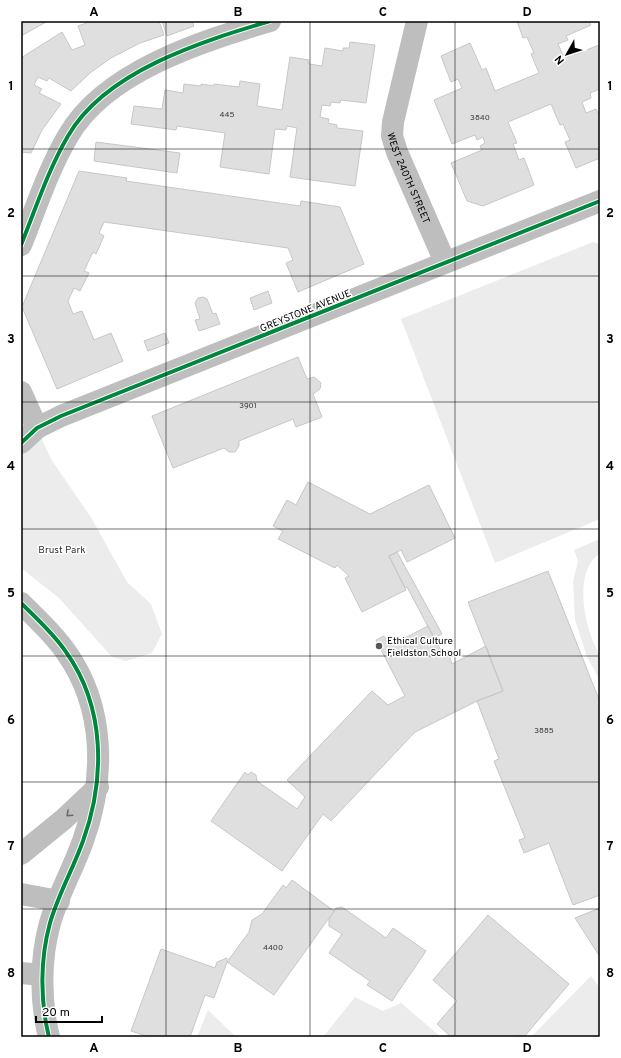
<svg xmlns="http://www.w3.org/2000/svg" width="621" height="1058" font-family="Overpass,sans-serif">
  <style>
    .green { fill: #ececec }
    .building { fill: #dfdfdf; stroke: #c7c7c7 }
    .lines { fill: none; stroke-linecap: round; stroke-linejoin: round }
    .minor { stroke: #bebebe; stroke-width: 22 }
    .cycleway-casing { stroke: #fff; stroke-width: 6 }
    .cycleway { stroke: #00873e; stroke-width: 4 }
    .oneway { stroke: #686868 }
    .grid { fill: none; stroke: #000; stroke-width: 1; stroke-opacity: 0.55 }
    .poi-dot { fill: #595959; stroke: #fff; stroke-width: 1.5 }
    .labels { text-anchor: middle; stroke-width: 3; stroke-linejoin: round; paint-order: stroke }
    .number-label { font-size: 8px; fill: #383838 }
    .street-label { font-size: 10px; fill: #000; stroke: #fff }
    .park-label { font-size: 10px; fill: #333; stroke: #fff }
    .poi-label { font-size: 10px; fill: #000; stroke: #fff; text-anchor: start }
    .neatline { fill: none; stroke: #000; stroke-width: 1.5 }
    .grid-label { font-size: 13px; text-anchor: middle; font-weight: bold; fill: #000 }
  </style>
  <rect width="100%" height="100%" fill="#fff"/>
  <path class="green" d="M 593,242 L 600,244 L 600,519 L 495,563 L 401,319 Z
    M 21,395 L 51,459 L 92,519 L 127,582 L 151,604 L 162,634 L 152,653 L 126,661 L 112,657 L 59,598 L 21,568 Z
    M 600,539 L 600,553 C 575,571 583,614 592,639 C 594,645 599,652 600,659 C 601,666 600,673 600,680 L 587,657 L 575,620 L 573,582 L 578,561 L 574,550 Z
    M 591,976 L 600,988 L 600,1037 L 531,1037 Z
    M 355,997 L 383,1011 L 401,1003 L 441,1037 L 323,1037 Z
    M 208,1010 L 236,1037 L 197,1037 Z"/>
  <path class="building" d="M 21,21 L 48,21 L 21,36 Z
    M 92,21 L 159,21 L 164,35 L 140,43 L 111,58 L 90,73 L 71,91 L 49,78 L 47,81 L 38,77 L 34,85 L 42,89 L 39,93 L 61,104 L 42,130 L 31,153 L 21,152 L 21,58 L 62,32 L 72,50 L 85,45 L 78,26 Z
    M 162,21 L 192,21 L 194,26 L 167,36 Z
    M 517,21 L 589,21 L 591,25 L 566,36 L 568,40 L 558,44 L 563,55 L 572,52 L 574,55 L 599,45 L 600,48 L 600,89 L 590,93 L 591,98 L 582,102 L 586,113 L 596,109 L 598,113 L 600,112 L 600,158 L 576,168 L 565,142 L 570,140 L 563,124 L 560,125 L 551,104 L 508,122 L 517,143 L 513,144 L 519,160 L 524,158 L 534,185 L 483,206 L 467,201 L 451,163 L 482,150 L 480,146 L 485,143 L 483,137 L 477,140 L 475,135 L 452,144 L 434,100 L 462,88 L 458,79 L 451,82 L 441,56 L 470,43 L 482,70 L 486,68 L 495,91 L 539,73 L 531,54 L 534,53 L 527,37 L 523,38 Z
    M 350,42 L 375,45 L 366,103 L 341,100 L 340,103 L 331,102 L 330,106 L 322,105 L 320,117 L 329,119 L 328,123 L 337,125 L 337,128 L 363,131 L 355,186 L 290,177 L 297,128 L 287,126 L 286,130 L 275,129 L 269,174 L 220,167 L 225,133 L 177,126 L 176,130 L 131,124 L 134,106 L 162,109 L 165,90 L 183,93 L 184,84 L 201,86 L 201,84 L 214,86 L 214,84 L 239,87 L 240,81 L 260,84 L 257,106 L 282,110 L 290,57 L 309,60 L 309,64 L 322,66 L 325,48 L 343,51 L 343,48 L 349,48 Z
    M 96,142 L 180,153 L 177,173 L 94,161 Z
    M 79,171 L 127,178 L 126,181 L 300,206 L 301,201 L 340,207 L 364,264 L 298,292 L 286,263 L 293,260 L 288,248 L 104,222 L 99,233 L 104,236 L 96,254 L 93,252 L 84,271 L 89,273 L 80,291 L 74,288 L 68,301 L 73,314 L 82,311 L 94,340 L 111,333 L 123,361 L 57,389 L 22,307 Z
    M 268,291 L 272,303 L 254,310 L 250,298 Z
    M 203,297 L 207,299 L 213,314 L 216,313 L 220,324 L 199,331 L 195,320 L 200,319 L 195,303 L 198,298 Z
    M 165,333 L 169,343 L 148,351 L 144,341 Z
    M 298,357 L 307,379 L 314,377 L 321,383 L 320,389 L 313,394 L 322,417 L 296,427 L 293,419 L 239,441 L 239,446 L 235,452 L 229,452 L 224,448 L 173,468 L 152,416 Z
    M 308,482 L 370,514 L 429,485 L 455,538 L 407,562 L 401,550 L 389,556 L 406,590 L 362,612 L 345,578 L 349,576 L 337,565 L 335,568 L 278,539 L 283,531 L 273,526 L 287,500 L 296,505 Z
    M 397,552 L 442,634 L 434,638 L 407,587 L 405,588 L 389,556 Z
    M 548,571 L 600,702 L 600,895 L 573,905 L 549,843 L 524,853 L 519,840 L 525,838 L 494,761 L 499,759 L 477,701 L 503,691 L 468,602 Z
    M 428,626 L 445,658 L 449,655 L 452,664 L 486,646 L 503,691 L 477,701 L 415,732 L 331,821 L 323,814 L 282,871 L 211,821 L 245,772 L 248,775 L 251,772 L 256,775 L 257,781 L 297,809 L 305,797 L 287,780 L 372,691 L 388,705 L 405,696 L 376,640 L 384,636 L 389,646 Z
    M 292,880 L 334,911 L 274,995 L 227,962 L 249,932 L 252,920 L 262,914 L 283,885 L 286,888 Z
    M 342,907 L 386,938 L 393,928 L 426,951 L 392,1001 L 367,985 L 370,981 L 329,953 L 342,934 L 329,926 L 329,919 L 336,908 Z
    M 600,908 L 600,957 L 575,918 Z
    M 488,915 L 569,984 L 524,1037 L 519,1035 L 517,1037 L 451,1037 L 437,1024 L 457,1001 L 433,980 Z
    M 161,949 L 215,968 L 217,962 L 227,958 L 227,962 L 214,998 L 205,995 L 190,1037 L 149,1037 L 131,1031 Z"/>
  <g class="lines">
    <g class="minor">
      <path id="s1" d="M 417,21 L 393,122 L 392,136 L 397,152 L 445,262"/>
      <path d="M 21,245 C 36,208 48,170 68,136 C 105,71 203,41 270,21"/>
      <path d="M 21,392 L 37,428"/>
      <path d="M 21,443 L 37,428 L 61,416 L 600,201"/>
      <path d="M 21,603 C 37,619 54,634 66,652 C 106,708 105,780 83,841 C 73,869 58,895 50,923 C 40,959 40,1001 49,1037"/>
      <path d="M 21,854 L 64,819 L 98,787"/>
      <path d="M 21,894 L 59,901"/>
      <path d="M 21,973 L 42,975"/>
    </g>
    <defs>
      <path id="cycleway" d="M 21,245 C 36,208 48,170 68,136 C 105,71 203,41 270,21
        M 21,443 L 37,428 L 61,416 L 600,201
        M 21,603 C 37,619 54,634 66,652 C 106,708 105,780 83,841 C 73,869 58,895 50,923 C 40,959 40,1001 49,1037"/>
    </defs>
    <use href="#cycleway" class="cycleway-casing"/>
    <use href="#cycleway" class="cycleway"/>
  </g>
  <defs><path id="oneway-chevron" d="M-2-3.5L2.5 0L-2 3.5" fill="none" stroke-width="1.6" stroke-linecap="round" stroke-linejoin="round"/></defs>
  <use class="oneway" href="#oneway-chevron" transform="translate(69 814) rotate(137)"/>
  <path class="grid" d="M 166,21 L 166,1037M 310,21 L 310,1037M 455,21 L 455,1037M 21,149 L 600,149M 21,276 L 600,276M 21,402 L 600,402M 21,529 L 600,529M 21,656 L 600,656M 21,782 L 600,782M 21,909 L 600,909"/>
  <circle class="poi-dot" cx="379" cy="646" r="4"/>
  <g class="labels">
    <g class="number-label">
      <text x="227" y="117">445</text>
      <text x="480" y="120">3840</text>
      <text x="248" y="408">3901</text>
      <text x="544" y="733">3885</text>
      <text x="273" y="950">4400</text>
    </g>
    <g class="street-label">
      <text dy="4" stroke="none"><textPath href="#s1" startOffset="163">WEST 240TH STREET</textPath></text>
      <text transform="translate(305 310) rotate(-22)" y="4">GREYSTONE AVENUE</text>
    </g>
    <g class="park-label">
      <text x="62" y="553">Brust Park</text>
    </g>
    <g class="poi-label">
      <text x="387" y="644">Ethical Culture<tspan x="387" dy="12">Fieldston School</tspan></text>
    </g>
  </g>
  <rect width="621" height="1058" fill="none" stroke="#ffffff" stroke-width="44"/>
  <g transform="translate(567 54) rotate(231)" stroke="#ffffff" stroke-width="3" paint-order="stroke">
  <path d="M0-3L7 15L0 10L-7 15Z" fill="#000000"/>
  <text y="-6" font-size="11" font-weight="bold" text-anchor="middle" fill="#000000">N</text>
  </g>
  <path d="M36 1016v6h66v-6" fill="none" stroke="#000000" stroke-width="2"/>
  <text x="42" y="1016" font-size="12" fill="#000000" stroke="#ffffff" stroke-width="3" paint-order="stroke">20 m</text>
  <rect x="22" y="22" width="577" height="1014" class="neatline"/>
  <g class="grid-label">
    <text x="94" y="16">A</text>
    <text x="238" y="16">B</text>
    <text x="383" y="16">C</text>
    <text x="527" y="16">D</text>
    <text x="11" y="90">1</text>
    <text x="610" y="90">1</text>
    <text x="11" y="217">2</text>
    <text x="610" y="217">2</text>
    <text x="11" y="343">3</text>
    <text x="610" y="343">3</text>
    <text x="11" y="470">4</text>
    <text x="610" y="470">4</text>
    <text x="11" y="597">5</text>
    <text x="610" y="597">5</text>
    <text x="11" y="724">6</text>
    <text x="610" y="724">6</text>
    <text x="11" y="850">7</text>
    <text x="610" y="850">7</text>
    <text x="11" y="977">8</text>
    <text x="610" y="977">8</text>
    <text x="94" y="1052">A</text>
    <text x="238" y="1052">B</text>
    <text x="383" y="1052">C</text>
    <text x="527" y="1052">D</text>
  </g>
</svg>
